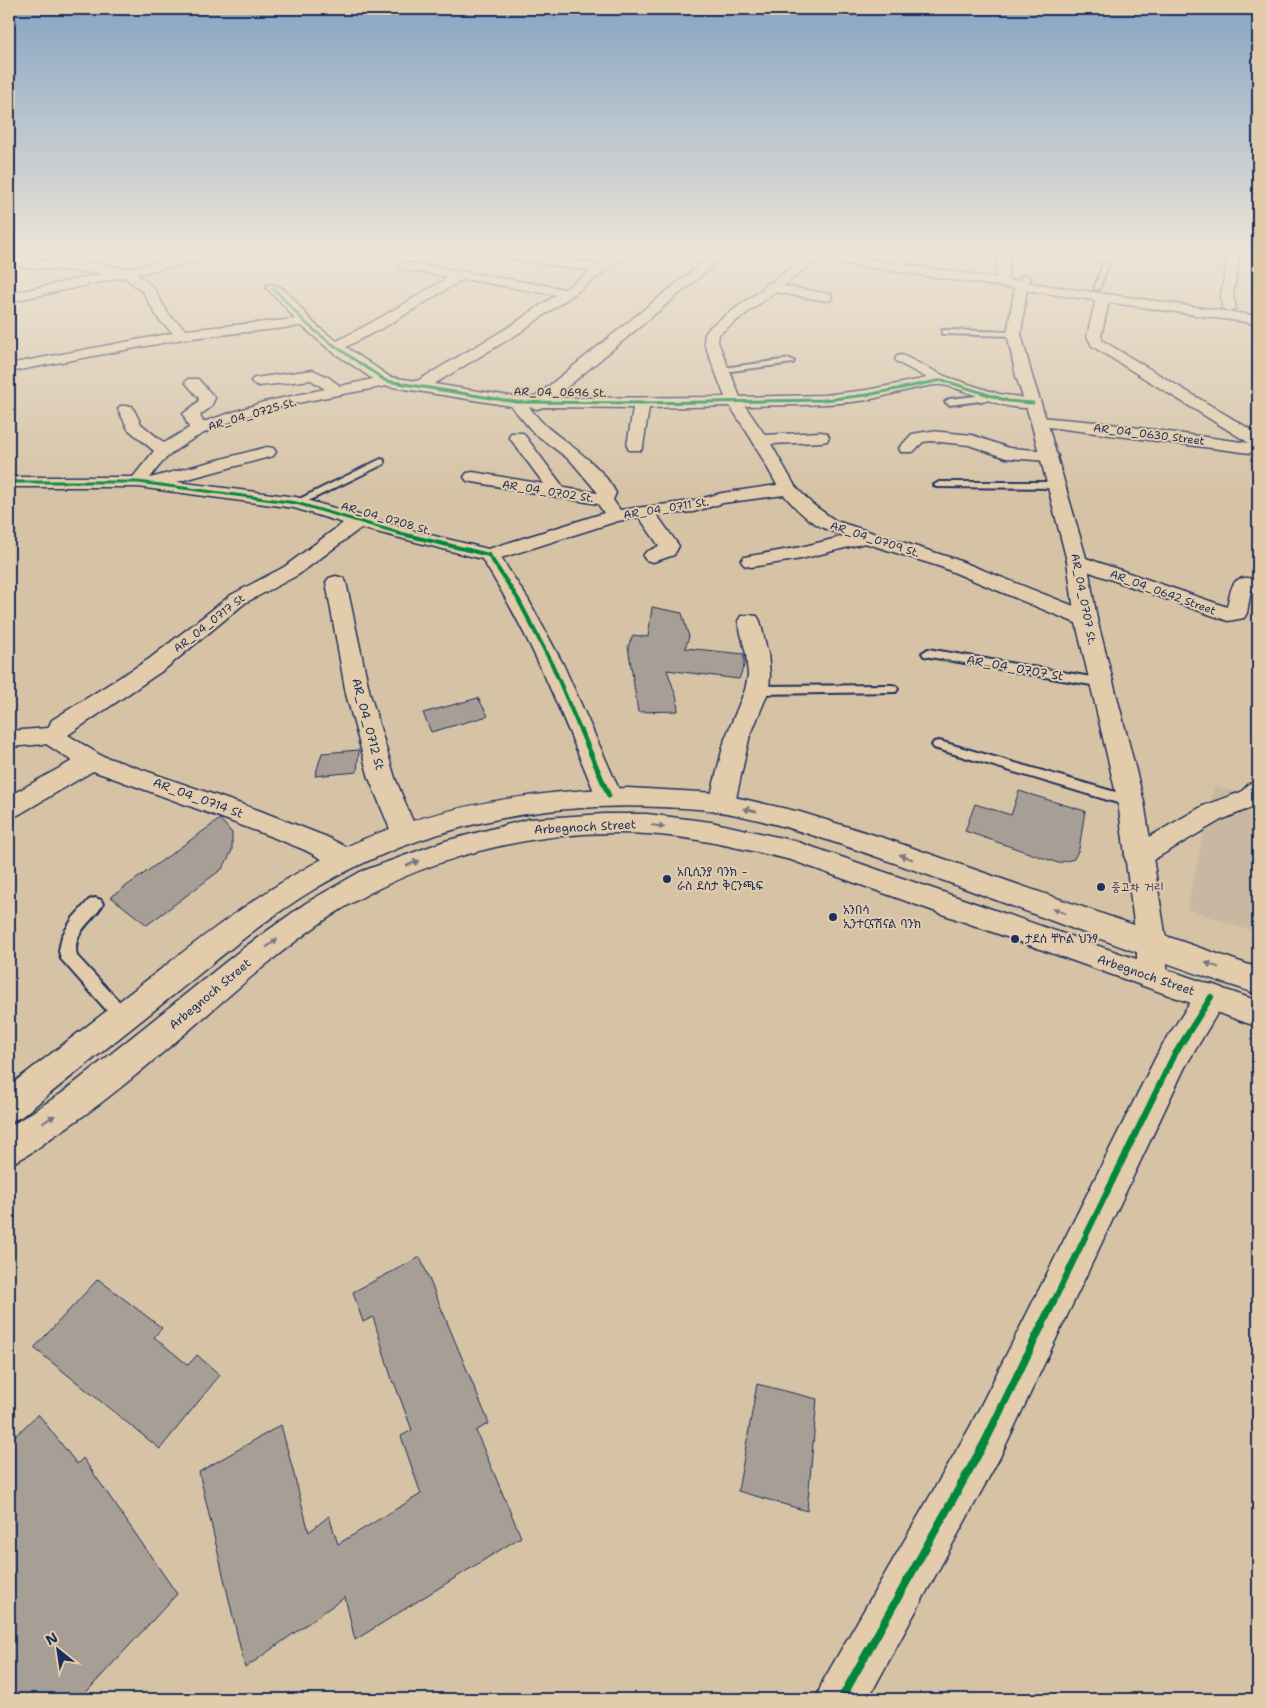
<svg xmlns="http://www.w3.org/2000/svg" width="1267" height="1708" font-family="'Shantell Sans','Noto Sans Ethiopic','Poor Story',sans-serif">
  <style>
    .built { fill: #c8b8a1 }
    .building { fill: #a79e95; stroke: #1b2f5e }
    .lines { fill: none; stroke-linecap: round; stroke-linejoin: round }
    .service-casing { stroke: #1b2f5e; stroke-width: 4 }
    .minor-casing { stroke: #1b2f5e; stroke-width: 3 }
    .tertiary-casing { stroke: #1b2f5e; stroke-width: 3 }
    .secondary-casing { stroke: #1b2f5e; stroke-width: 3 }
    .primary-casing { stroke: #1b2f5e; stroke-width: 3 }
    .service { fill: #e2ccab; fill-rule: evenodd }
    .minor { fill: #e2ccab; fill-rule: evenodd }
    .tertiary { fill: #e2ccab; fill-rule: evenodd }
    .secondary { fill: #e2ccab; fill-rule: evenodd }
    .primary { fill: #e2ccab; fill-rule: evenodd }
    .cycleway-far5-casing { stroke: #e2ccab; stroke-width: 4 }
    .cycleway-far4-casing { stroke: #e2ccab; stroke-width: 5 }
    .cycleway-far3-casing { stroke: #e2ccab; stroke-width: 6 }
    .cycleway-far2-casing { stroke: #e2ccab; stroke-width: 8 }
    .cycleway-far1-casing { stroke: #e2ccab; stroke-width: 9 }
    .cycleway-casing { stroke: #e2ccab; stroke-width: 11 }
    .cycleway-far5 { stroke: #00873e; stroke-width: 2.5 }
    .cycleway-far4 { stroke: #00873e; stroke-width: 3 }
    .cycleway-far3 { stroke: #00873e; stroke-width: 4 }
    .cycleway-far2 { stroke: #00873e; stroke-width: 5 }
    .cycleway-far1 { stroke: #00873e; stroke-width: 6 }
    .cycleway { stroke: #00873e; stroke-width: 8 }
    .oneway { fill: #757681 }
    .poi-dot { fill: #1b2f5e; stroke: #e2ccab; stroke-width: 2 }
    .labels { text-anchor: middle; stroke-width: 4; stroke-linejoin: round; paint-order: stroke }
    .far-street-label { font-size: 11px; fill: #1b2f5e; stroke: #e2ccab }
    .street-label { font-size: 12px; fill: #1b2f5e; stroke: #e2ccab }
    .poi-label { font-size: 12px; fill: #1b2f5e; stroke: #e2ccab; text-anchor: start }
  </style>
  <rect width="100%" height="100%" fill="#d6c3a6"/>
  <filter id="ink" filterUnits="userSpaceOnUse"><feTurbulence type="fractalNoise" baseFrequency=".02" numOctaves="2"/><feDisplacementMap in="SourceGraphic" scale="10" xChannelSelector="R" yChannelSelector="G"/><feConvolveMatrix kernelMatrix="1 2 1 2 8 2 1 2 1" color-interpolation-filters="sRGB"/></filter>
  <g filter="url(#ink)">
    <path class="built" d="M 1214,786 L 1258,798 L 1258,933 L 1187,909 Z"/>
    <path class="building" d="M 652,607 L 682,613 L 689,637 L 685,648 L 744,654 L 744,666 L 739,679 L 667,670 L 677,699 L 678,711 L 638,712 L 628,646 L 633,635 L 648,637 Z
      M 478,698 L 488,716 L 431,732 L 423,713 Z
      M 359,750 L 357,772 L 315,776 L 322,753 Z
      M 1019,791 L 1085,811 L 1079,849 L 1074,859 L 1058,863 L 965,831 L 975,804 L 1011,815 Z
      M 220,819 L 232,833 L 232,850 L 228,859 L 222,869 L 147,925 L 111,897 Z
      M 420,1257 L 489,1423 L 476,1431 L 521,1537 L 355,1640 L 345,1597 L 245,1668 L 199,1472 L 281,1425 L 309,1532 L 329,1516 L 338,1544 L 421,1494 L 401,1436 L 412,1430 L 394,1382 L 393,1383 L 373,1317 L 363,1322 L 353,1292 Z
      M 98,1279 L 162,1328 L 154,1337 L 188,1365 L 197,1355 L 220,1375 L 160,1449 L 34,1348 Z
      M 757,1384 L 817,1399 L 807,1511 L 738,1491 Z
      M 38,1414 L 77,1464 L 83,1458 L 177,1594 L 80,1699 L 9,1699 L 9,1442 Z"/>
    <g class="lines">
      <defs>
        <path id="service" d="M 1106,261 L 1109,263 L 1099,289 L 1094,290 L 1103,263 Z
          M 942,330 L 1014,332 L 1018,334 L 1014,336 L 945,334 L 942,334 Z
          M 790,359 L 794,361 L 793,363 L 723,372 L 719,370 L 723,368 Z
          M 993,394 L 996,395 L 996,399 L 949,405 L 945,402 L 949,399 Z
          M 381,459 L 384,460 L 384,464 L 300,505 L 296,506 L 291,503 Z
          M 939,482 L 1057,482 L 1062,485 L 1057,488 L 936,487 L 934,485 Z
          M 928,649 L 1103,679 L 1109,683 L 1103,687 L 924,656 L 922,653 Z
          M 892,685 L 896,686 L 898,689 L 896,692 L 757,694 L 751,690 L 757,686 Z
          M 939,741 L 1136,798 L 1138,802 L 1136,806 L 1131,807 L 934,748 L 932,745 L 934,742 Z
          M 95,898 L 101,900 L 103,904 C 93,922 71,932 77,956 L 128,1011 L 131,1016 L 128,1021 L 122,1023 L 116,1021 L 61,959 L 59,951 L 62,936 L 73,918 L 89,900 Z"/>
        <path id="minor" d="M 499,254 L 531,254 L 600,265 L 615,254 L 630,254 L 519,333 L 434,384 L 516,397 L 535,397 L 713,254 L 727,254 L 554,398 L 725,397 L 704,342 L 705,334 L 711,326 L 764,288 L 765,284 L 770,283 L 810,254 L 824,254 L 783,286 L 831,294 L 832,297 L 831,300 L 826,301 L 775,292 L 719,334 L 718,342 L 740,397 L 824,395 L 867,390 L 927,378 L 897,362 L 895,359 L 897,356 L 902,355 L 947,377 L 999,394 L 1039,400 L 1041,403 L 1039,406 C 1005,415 974,390 942,385 C 930,383 883,397 867,400 C 827,406 786,405 745,406 L 765,435 L 821,432 L 827,433 L 829,437 L 827,441 L 821,442 L 771,444 L 795,486 L 812,504 L 836,521 L 955,559 L 1094,614 L 1097,619 L 1094,624 L 1086,625 L 1078,624 L 941,567 L 865,543 L 801,559 L 751,567 L 744,565 L 741,561 L 744,557 L 801,547 L 845,536 C 814,526 805,519 784,495 L 723,503 L 693,512 L 657,515 L 679,546 L 674,555 L 653,562 L 646,560 L 643,556 L 646,552 L 659,546 L 639,517 L 618,521 L 501,558 L 528,599 L 563,664 L 622,796 L 618,802 L 609,805 L 600,802 L 596,796 C 562,715 530,634 482,559 L 361,528 L 298,575 L 245,603 L 165,669 L 68,735 L 100,755 L 258,810 L 327,837 L 356,852 L 360,859 L 356,866 C 336,872 318,855 300,848 C 232,821 162,796 93,771 L 18,815 L 9,817 L 9,796 L 72,761 L 46,744 L 9,747 L 9,731 L 48,728 L 52,720 L 149,659 L 231,595 L 284,567 L 343,523 L 294,508 L 138,487 L 9,487 L 9,477 L 133,477 L 154,451 L 128,429 L 118,409 L 120,406 L 132,406 L 141,424 L 164,443 L 189,428 L 183,414 L 198,402 L 199,398 L 185,382 L 188,379 L 198,379 L 215,398 L 211,407 L 200,415 L 203,422 L 264,402 L 325,389 L 311,380 L 259,386 L 254,384 L 251,381 L 254,378 L 313,370 L 328,377 L 340,386 L 373,379 L 330,350 L 302,326 L 183,339 L 9,372 L 9,364 L 173,333 L 159,320 L 143,292 L 122,275 L 24,267 L 9,263 L 9,255 L 24,259 L 96,264 L 130,269 L 153,287 L 169,315 L 186,330 L 295,319 L 281,302 L 266,288 L 267,285 C 285,281 299,308 309,318 C 317,327 327,334 337,341 L 378,319 L 449,277 L 401,269 L 399,266 L 401,263 L 405,262 L 565,289 L 591,271 L 505,258 ZM 463,279 L 556,295 L 509,327 L 417,381 L 390,377 L 346,347 L 388,325 ZM 386,386 L 511,406 L 533,432 L 571,461 L 598,493 L 564,488 L 523,433 L 511,433 L 509,437 L 544,484 L 473,472 L 467,473 L 464,477 L 467,481 L 598,504 L 604,513 L 488,549 L 414,531 L 296,497 L 177,482 L 273,456 L 276,452 L 273,448 L 267,447 L 150,478 C 156,470 162,461 170,455 C 221,411 321,399 386,386 ZM 730,406 L 752,440 L 777,485 L 722,493 L 692,501 L 620,510 L 613,500 L 616,493 C 601,464 571,447 547,427 C 540,421 534,413 529,407 L 537,409 L 543,407 L 633,408 L 627,446 L 629,450 L 641,450 L 643,446 L 649,408 Z
          M 902,254 L 916,254 L 905,265 L 897,265 L 895,262 Z
          M 998,254 L 1010,254 L 1008,276 L 1003,286 L 999,287 L 993,283 L 996,276 Z
          M 1228,254 L 1240,254 L 1233,295 L 1236,308 L 1229,312 L 1222,308 L 1221,295 Z
          M 1103,294 L 1110,298 L 1101,336 L 1103,341 L 1258,434 L 1258,454 L 1033,425 L 1031,422 L 1033,419 L 1039,417 L 1096,422 L 1249,443 L 1092,346 L 1087,336 L 1096,298 Z
          M 931,431 L 972,435 L 1009,448 L 1049,451 L 1055,452 L 1058,456 L 1055,460 L 1049,461 L 1006,458 L 969,445 L 931,441 L 923,442 L 913,452 L 901,452 L 899,448 L 912,434 Z
          M 1077,555 L 1227,607 C 1232,585 1232,573 1258,580 L 1258,592 L 1251,590 L 1247,613 L 1244,618 L 1228,621 L 1070,565 L 1067,561 L 1070,557 Z
          M 336,576 L 343,578 L 346,582 L 370,694 L 395,778 L 418,834 L 415,841 L 405,844 L 395,841 L 392,834 L 369,778 L 346,694 L 326,582 L 329,578 Z
          M 749,615 L 757,616 L 760,621 L 768,654 L 770,675 L 769,690 L 749,739 L 735,803 L 731,810 L 722,812 L 713,810 L 709,803 L 725,739 L 745,690 L 748,675 L 746,654 L 738,621 L 741,616 Z
          M 1258,781 L 1258,805 L 1221,820 L 1148,863 L 1138,866 L 1128,863 L 1124,856 L 1128,849 L 1203,806 L 1241,792 L 1249,784 Z
          M 1211,984 L 1222,988 L 1227,997 L 1185,1067 L 1000,1457 L 868,1699 L 816,1699 L 823,1681 L 970,1427 L 1161,1047 L 1200,988 Z"/>
        <path id="tertiary" d="M 1025,275 L 1031,279 L 1027,286 L 1021,334 L 1032,376 L 1047,422 L 1087,561 L 1097,619 L 1144,802 L 1167,945 L 1167,976 L 1163,985 L 1152,989 L 1141,985 L 1137,976 L 1137,945 L 1118,802 L 1075,619 L 1067,561 L 1031,422 L 1016,376 L 1007,334 L 1015,286 L 1021,276 Z"/>
        <path id="secondary" d="M 192,254 L 217,254 L 211,258 L 9,302 L 9,294 Z"/>
        <path id="primary" d="M 797,254 L 831,254 L 1258,316 L 1258,324 L 803,258 Z
          M 628,788 L 717,793 L 800,812 L 887,839 L 1258,968 L 1258,994 C 1143,957 1031,912 917,871 C 853,849 789,824 721,812 C 701,808 680,808 660,807 C 540,802 422,826 318,887 C 267,917 222,956 176,993 C 124,1034 72,1076 21,1117 L 9,1122 L 9,1086 C 58,1048 107,1011 156,973 C 215,927 274,882 342,849 C 431,806 530,791 628,788 Z
          M 604,814 L 647,814 L 711,822 L 795,841 L 1258,1001 L 1258,1027 L 791,860 C 744,849 696,837 647,834 C 538,827 415,858 325,920 C 274,955 228,997 180,1038 C 140,1072 99,1107 54,1136 C 40,1146 26,1158 9,1164 L 9,1127 L 62,1093 L 242,949 L 306,903 L 360,872 L 445,841 L 529,819 Z"/>
      </defs>
      <use href="#service" class="service-casing"/>
      <use href="#minor" class="minor-casing"/>
      <use href="#tertiary" class="tertiary-casing"/>
      <use href="#secondary" class="secondary-casing"/>
      <use href="#primary" class="primary-casing"/>
      <use href="#service" class="service"/>
      <use href="#minor" class="minor"/>
      <use href="#tertiary" class="tertiary"/>
      <use href="#secondary" class="secondary"/>
      <use href="#primary" class="primary"/>
      <defs>
        <path id="cycleway-far5" d="M 272,288 C 286,299 294,312 307,324 C 329,344 357,361 382,378"/>
        <path id="cycleway-far4" d="M 380,377 L 386,381 L 516,402 L 642,403 L 824,400 L 867,395 L 942,380 L 1008,401 L 1033,403
          M 9,482 L 138,482 L 296,503 L 403,534"/>
        <path id="cycleway-far3" d="M 398,533 L 489,555 L 518,599 L 552,664 L 581,732"/>
        <path id="cycleway-far2" d="M 581,731 L 609,796"/>
        <path id="cycleway-far1" d="M 1053,1303 L 1173,1057 L 1211,997"/>
        <path id="cycleway" d="M 841,1699 L 985,1442 L 1053,1302"/>
      </defs>
      <use href="#cycleway-far5" class="cycleway-far5-casing"/>
      <use href="#cycleway-far4" class="cycleway-far4-casing"/>
      <use href="#cycleway-far3" class="cycleway-far3-casing"/>
      <use href="#cycleway-far2" class="cycleway-far2-casing"/>
      <use href="#cycleway-far1" class="cycleway-far1-casing"/>
      <use href="#cycleway" class="cycleway-casing"/>
      <use href="#cycleway-far5" class="cycleway-far5"/>
      <use href="#cycleway-far4" class="cycleway-far4"/>
      <use href="#cycleway-far3" class="cycleway-far3"/>
      <use href="#cycleway-far2" class="cycleway-far2"/>
      <use href="#cycleway-far1" class="cycleway-far1"/>
      <use href="#cycleway" class="cycleway"/>
    </g>
    <defs><path id="oneway-solid" d="M-6-.8H1V-3.2L6.5 0L1 3.2V.8H-6Z" transform="scale(1.25)"/></defs>
    <g class="oneway">
      <use href="#oneway-solid" transform="translate(750 810) rotate(-167)"/>
      <use href="#oneway-solid" transform="translate(658 826) rotate(8)"/>
      <use href="#oneway-solid" transform="translate(906 857) rotate(-161)"/>
      <use href="#oneway-solid" transform="translate(413 863) rotate(-22)"/>
      <use href="#oneway-solid" transform="translate(1059 911) rotate(-160)"/>
      <use href="#oneway-solid" transform="translate(272 943) rotate(-38)"/>
      <use href="#oneway-solid" transform="translate(1212 965) rotate(-161)"/>
      <use href="#oneway-solid" transform="translate(49 1119) rotate(-32)"/>
    </g>
  </g>
  <linearGradient id="sky" x2="0" y2="1"><stop stop-color="#86a5c4"/><stop offset="0.51" stop-color="#ede4d7"/><stop offset="1" stop-color="#ede4d7" stop-opacity="0"/></linearGradient>
  <rect width="1267" height="494" fill="url(#sky)"/>
  <g class="poi-dot">
    <circle cx="667" cy="879" r="5"/>
    <circle cx="1101" cy="887" r="5"/>
    <circle cx="833" cy="917" r="5"/>
    <circle cx="1015" cy="939" r="5"/>
  </g>
  <g class="labels">
    <g class="far-street-label">
      <text transform="translate(560 392) rotate(1)" y="4">AR_04_0696 St.</text>
      <text transform="translate(252 414) rotate(-16)" y="4">AR_04_0725 St.</text>
      <text transform="translate(1149 434) rotate(7)" y="4">AR_04_0630 Street</text>
      <text transform="translate(548 491) rotate(9)" y="4">AR_04_0702 St.</text>
      <text transform="translate(666 508) rotate(-9)" y="4">AR_04_0711 St.</text>
      <text transform="translate(386 518) rotate(16)" y="4">AR_04_0708 St.</text>
      <text transform="translate(875 539) rotate(18)" y="4">AR_04_0709 St.</text>
      <text transform="translate(1163 592) rotate(20)" y="4">AR_04_0642 Street</text>
      <text transform="translate(1084 599) rotate(79)" y="4">AR_04_0707 St.</text>
      <text transform="translate(209 623) rotate(-38)" y="4">AR_04_0717 St</text>
    </g>
    <g class="street-label">
      <text transform="translate(1015 668) rotate(10)" y="4">AR_04_0707 St</text>
      <text transform="translate(368 724) rotate(75)" y="4">AR_04_0712 St</text>
      <text transform="translate(198 798) rotate(20)" y="4">AR_04_0714 St</text>
      <text transform="translate(585 827) rotate(-3)" y="4">Arbegnoch Street</text>
      <text transform="translate(1146 975) rotate(19)" y="4">Arbegnoch Street</text>
      <text transform="translate(210 994) rotate(-40)" y="4">Arbegnoch Street</text>
    </g>
    <g class="poi-label">
      <text x="677" y="876">አቢሲንያ ባንክ -<tspan x="677" dy="14">ራስ ደስታ ቅርንጫፍ</tspan></text>
      <text x="1111" y="891">중고차 거리</text>
      <text x="843" y="914">አንበሳ<tspan x="843" dy="14">ኢንተርናሽናል ባንክ</tspan></text>
      <text x="1025" y="943">ታደሰ ቸኮል ህንፃ</text>
    </g>
  </g>
  <rect width="1267" height="1708" fill="none" stroke="#e2ccab" stroke-width="30"/>
  <rect x="15" y="15" width="1237" height="1678" fill="none" stroke="#1b2f5e" stroke-width="2" filter="url(#ink)"/>
  <g transform="translate(58 1650) rotate(330)" stroke="#e2ccab" stroke-width="4" paint-order="stroke">
  <path d="M0-4L9 19L0 12L-9 19Z" fill="#1b2f5e"/>
  <text y="-8" font-size="14" font-weight="bold" text-anchor="middle" fill="#1b2f5e">N</text>
  </g>
</svg>
